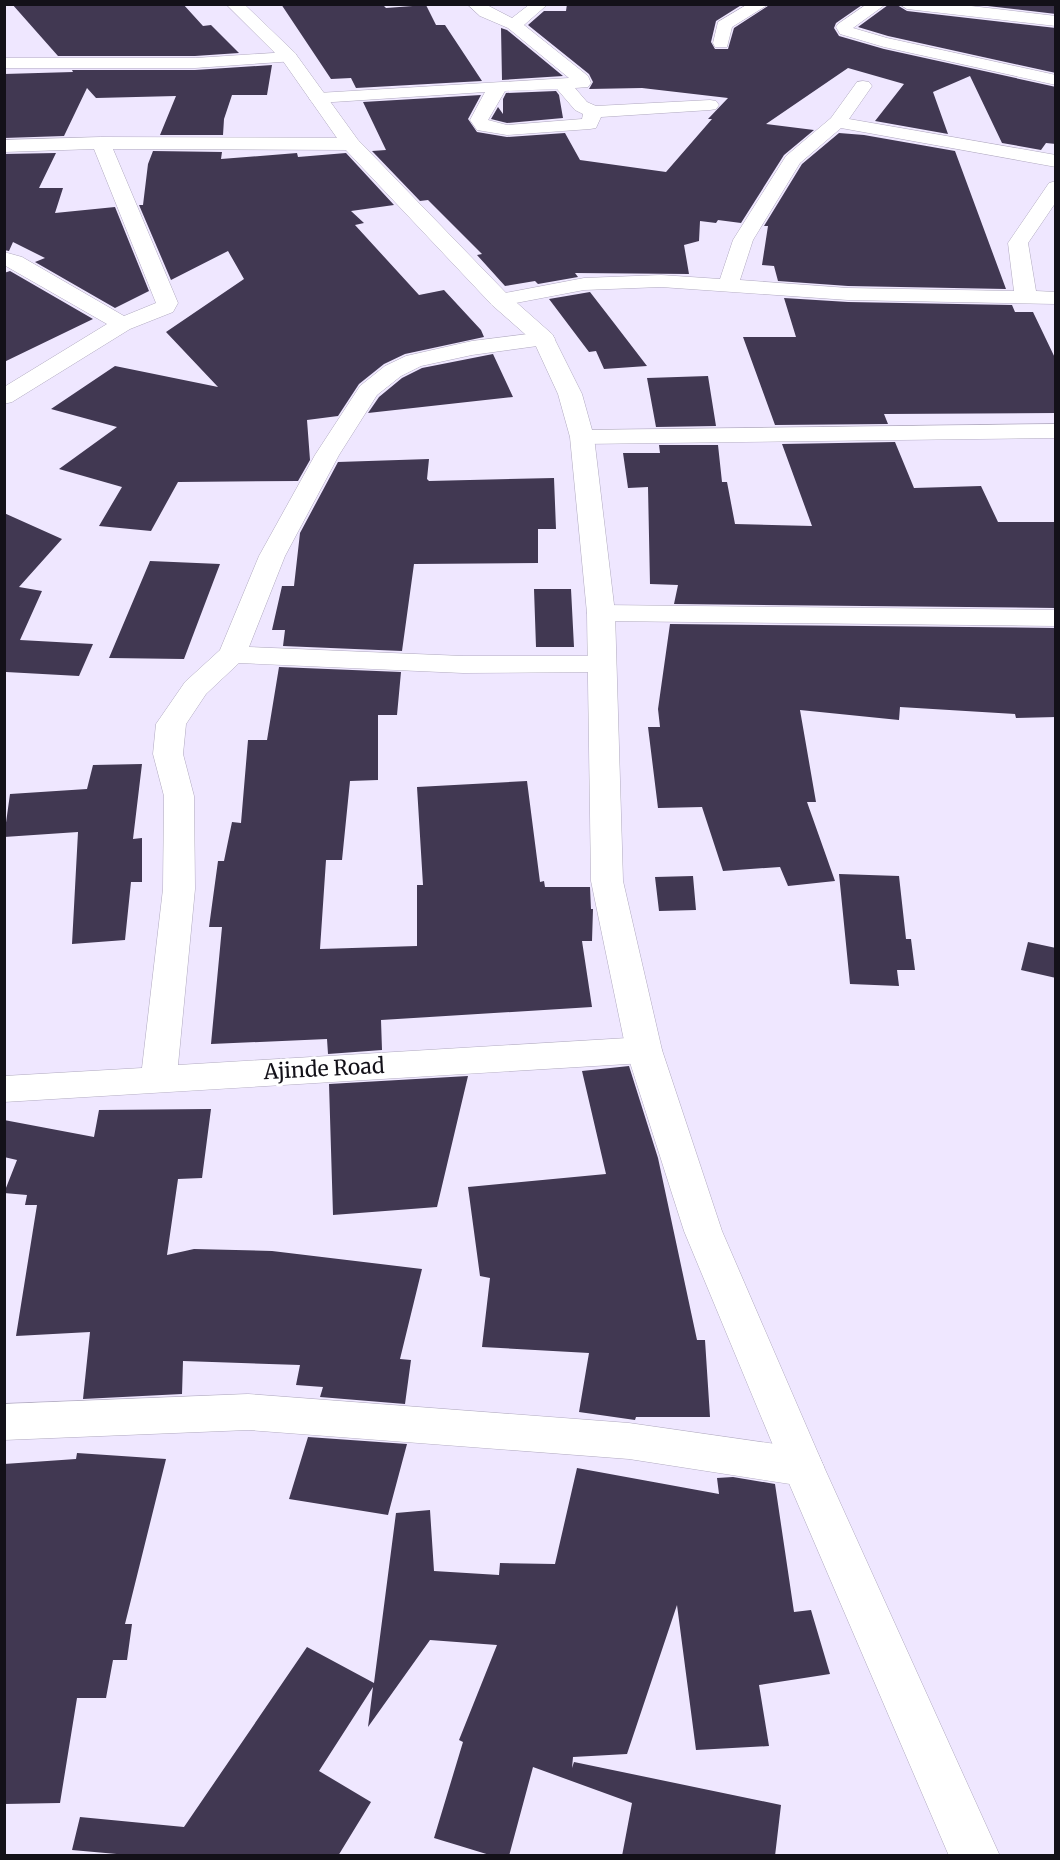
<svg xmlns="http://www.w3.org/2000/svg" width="1060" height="1860" font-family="Merriweather,serif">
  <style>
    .building { fill: #413852 }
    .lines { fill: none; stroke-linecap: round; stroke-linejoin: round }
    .street-casing { stroke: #b0a9bf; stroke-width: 1 }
    .secondary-casing { stroke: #b0a9bf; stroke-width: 1 }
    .street { fill: #fff; fill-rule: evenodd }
    .secondary { fill: #fff; fill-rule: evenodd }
    .labels { text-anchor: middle; stroke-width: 6; stroke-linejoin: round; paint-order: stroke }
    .street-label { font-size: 21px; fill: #131119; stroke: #fff }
  </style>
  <rect width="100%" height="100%" fill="#efe7ff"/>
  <path class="building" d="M 12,4 L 183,4 L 203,26 L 211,25 L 239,53 L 195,56 L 58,56 Z
    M 281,4 L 382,4 L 386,8 L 426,5 L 436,25 L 445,25 L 482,81 L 356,88 L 351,78 L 331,79 Z
    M 567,4 L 743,4 L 716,21 L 711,42 L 715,49 L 728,49 L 734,28 L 771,4 L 862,5 L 836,23 L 834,28 L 839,36 L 884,49 L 1056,87 L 1056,144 L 1046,143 L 1041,150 L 1002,143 L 970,76 L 933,92 L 948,134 L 875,121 L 904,84 L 848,68 L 766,124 L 814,130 L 784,155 L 741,223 L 718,220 L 716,223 L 700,221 L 699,241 L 684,245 L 689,274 L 575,273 L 578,277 L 538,284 L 535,281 L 505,286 L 477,255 L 482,254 L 428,200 L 420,201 L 372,151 L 386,150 L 363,102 L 481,95 L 468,119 L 477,132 L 507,137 L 565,133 L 580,160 L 666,172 L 712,119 L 708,119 L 728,98 L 642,88 L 589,89 L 593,82 L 589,74 L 528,25 L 544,11 L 566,11 Z
    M 888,5 L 897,5 L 907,11 L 1056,28 L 1056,73 L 888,36 L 858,27 Z
    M 979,5 L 1056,5 L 1056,14 Z
    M 501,28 L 507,30 L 563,76 L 502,80 Z
    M 272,65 L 267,95 L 232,95 L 224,119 L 223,135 L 160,135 L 176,96 L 96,98 L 87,88 L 64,136 L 4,138 L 4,74 L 73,72 L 72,70 L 195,70 Z
    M 556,91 L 559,95 L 563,118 L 507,123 L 491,119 L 498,107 L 503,114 L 503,99 L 506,93 Z
    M 839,133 L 864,135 L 955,151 L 1006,289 L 848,286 L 778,281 L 774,266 L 762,265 L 768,226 L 764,226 L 802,164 Z
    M 153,151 L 222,152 L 221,159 L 297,153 L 298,157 L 346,153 L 394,205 L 351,211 L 364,223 L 355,225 L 419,295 L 444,290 L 481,330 L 484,337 L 405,354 L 384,364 L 359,384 L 338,416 L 307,420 L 310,460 L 298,481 L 178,482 L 151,531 L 99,526 L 122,487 L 59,469 L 117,427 L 51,409 L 115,366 L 218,387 L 166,332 L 244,279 L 228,251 L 171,280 L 139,205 L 143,205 L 148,164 Z
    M 56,153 L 39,188 L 63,188 L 55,213 L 115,207 L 149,291 L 115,308 L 35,262 L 45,258 L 13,242 L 9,251 L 4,250 L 4,154 Z
    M 10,271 L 93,319 L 4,362 L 4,273 Z
    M 590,292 L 614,323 L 647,366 L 604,369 L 596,351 L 589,352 L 549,299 Z
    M 784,298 L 848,302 L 1012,305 L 1015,312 L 1033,312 L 1056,360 L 1056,413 L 884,414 L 888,424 L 775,425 L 743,337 L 796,337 Z
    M 493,354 L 513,397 L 368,413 L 379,397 L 402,378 L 422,368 Z
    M 708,376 L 716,426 L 656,427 L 647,378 Z
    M 895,442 L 914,488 L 981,486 L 998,522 L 1056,522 L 1056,608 L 674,604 L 678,585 L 650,584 L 648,487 L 628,488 L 623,453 L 660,453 L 659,445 L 718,445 L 722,482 L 727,482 L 735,524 L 812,526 L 782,444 Z
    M 429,459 L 427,479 L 429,481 L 554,478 L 556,529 L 538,529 L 538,563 L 414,564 L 402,651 L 283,646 L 285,630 L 272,630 L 282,586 L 294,586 L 300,533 L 338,462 Z
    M 4,513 L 62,539 L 19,587 L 42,591 L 20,640 L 93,644 L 79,676 L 6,672 L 4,675 Z
    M 150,561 L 220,564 L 184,659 L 109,658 Z
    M 534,589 L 571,589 L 574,647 L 536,647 Z
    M 670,624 L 1056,628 L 1056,717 L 1016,718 L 1015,714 L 900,707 L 899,720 L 800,710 L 816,802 L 807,802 L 835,881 L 788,886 L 780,867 L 723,871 L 702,807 L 658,808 L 648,727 L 660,727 L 658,709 Z
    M 279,667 L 401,672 L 397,715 L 378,715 L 378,780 L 350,781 L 342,860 L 326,860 L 320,949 L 417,946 L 417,885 L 423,885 L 417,787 L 527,781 L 540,882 L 544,881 L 545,887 L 590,887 L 591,909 L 593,909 L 592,941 L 582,941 L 592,1007 L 381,1020 L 382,1050 L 328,1054 L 327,1039 L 211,1044 L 222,927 L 209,927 L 218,861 L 224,861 L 232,822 L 241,823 L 248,740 L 267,740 Z
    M 142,764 L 133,839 L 142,838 L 142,882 L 131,882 L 125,940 L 72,944 L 78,832 L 4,837 L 10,794 L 87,789 L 93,765 Z
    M 839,874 L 899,876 L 906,939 L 911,939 L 915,970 L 897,970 L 899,986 L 850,984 Z
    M 693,876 L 696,910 L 659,911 L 655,877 Z
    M 1028,942 L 1056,948 L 1056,978 L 1021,970 Z
    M 629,1066 L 658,1158 L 697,1340 L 705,1340 L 710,1417 L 636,1417 L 635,1420 L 579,1412 L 589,1353 L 482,1347 L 490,1278 L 480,1276 L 468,1187 L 606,1174 L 582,1071 Z
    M 468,1076 L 437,1207 L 333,1215 L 329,1084 Z
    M 211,1109 L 202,1178 L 178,1179 L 167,1255 L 194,1249 L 272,1251 L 422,1269 L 400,1359 L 411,1360 L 405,1404 L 320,1397 L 323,1387 L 296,1385 L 300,1365 L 183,1361 L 182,1394 L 83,1399 L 90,1332 L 16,1336 L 37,1205 L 25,1205 L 27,1195 L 4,1193 L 17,1160 L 4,1157 L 4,1120 L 94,1137 L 99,1110 Z
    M 308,1437 L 407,1444 L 388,1515 L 289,1499 Z
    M 77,1453 L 166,1459 L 125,1624 L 132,1624 L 127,1660 L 113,1660 L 106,1698 L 77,1698 L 60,1803 L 4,1804 L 4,1464 L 76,1459 Z
    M 577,1468 L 719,1494 L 717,1478 L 733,1477 L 775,1484 L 794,1612 L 811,1610 L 830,1674 L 759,1685 L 769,1746 L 696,1750 L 677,1605 L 627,1754 L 573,1757 L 572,1768 L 574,1762 L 781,1805 L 775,1856 L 622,1856 L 632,1803 L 533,1767 L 509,1856 L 493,1856 L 434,1838 L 463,1742 L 459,1740 L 497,1645 L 430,1640 L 368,1727 L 373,1687 L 319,1771 L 371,1802 L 338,1856 L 139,1856 L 72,1850 L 80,1817 L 184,1827 L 307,1647 L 374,1683 L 396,1513 L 430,1510 L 434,1571 L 499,1575 L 500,1563 L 555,1564 Z"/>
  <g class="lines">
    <defs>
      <path id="street" d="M 467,4 L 485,4 L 512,18 L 530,4 L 548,4 L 524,25 L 588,76 L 591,83 L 588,87 L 575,88 L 587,102 L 596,106 L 710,100 L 716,101 L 719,105 L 716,109 L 710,110 L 601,117 L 596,128 L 590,129 L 507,135 L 477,130 L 470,120 L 485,92 L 318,103 L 312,102 L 309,98 L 312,94 L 318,93 L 569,78 L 508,28 L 480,16 ZM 557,89 L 575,110 L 583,114 L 582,119 L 507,125 L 488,120 L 505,91 Z
        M 748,4 L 769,4 L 732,27 L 727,47 L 715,47 L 713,43 L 718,22 Z
        M 867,4 L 886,4 L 853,28 L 887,38 L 1056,75 L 1056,85 L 884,47 L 840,34 L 836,27 L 838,24 Z
        M 899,4 L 954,4 L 1056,16 L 1056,26 L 907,9 Z
        M 289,52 L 295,53 L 297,57 L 295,61 L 195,68 L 4,68 L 4,58 L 195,58 Z
        M 863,81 L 869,82 L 872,86 L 849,119 L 1056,155 L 1056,167 L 841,128 L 800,163 L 753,240 L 740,280 L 848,288 L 1014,291 L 1008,243 L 1049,183 L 1056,181 L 1056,202 L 1028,243 L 1036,291 L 1056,292 L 1056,304 L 848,300 L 661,287 L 584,290 L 500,306 L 492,305 L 489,300 L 492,295 L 500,294 L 584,278 L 661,275 L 720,279 L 733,240 L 786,156 L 831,118 L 857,82 Z
        M 101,137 L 351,138 L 358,140 L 360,144 L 358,148 L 351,150 L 113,149 L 178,303 L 173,312 L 130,329 L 12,402 L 4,404 L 4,387 L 107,324 L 4,265 L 4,252 L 22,257 L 124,316 L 156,303 L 94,149 L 4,152 L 4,140 Z
        M 544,332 L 552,334 L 555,339 L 552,344 L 472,355 L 421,366 L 401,376 L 377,395 L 339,455 L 285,556 L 249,647 L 463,656 L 602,656 L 612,658 L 616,664 L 612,670 L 602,672 L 463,673 L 239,663 L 206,694 L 186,724 L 183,754 L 194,796 L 195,889 L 178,1065 L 644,1037 L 656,1041 L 662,1050 L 656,1059 L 644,1063 L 4,1102 L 4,1076 L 142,1068 L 163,889 L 164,796 L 153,754 L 156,724 L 185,682 L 220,650 L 259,556 L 315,455 L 360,386 L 385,366 L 406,356 L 472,341 Z
        M 1056,424 L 1056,438 L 582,444 L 574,442 L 570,437 L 574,432 L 582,430 Z
        M 601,605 L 1056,610 L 1056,626 L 601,621 L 591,619 L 587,613 L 591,607 Z
        M 248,1394 L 629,1423 L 803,1448 L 818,1454 L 824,1467 L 818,1480 L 803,1486 L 629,1459 L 248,1430 L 4,1440 L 4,1404 Z"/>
      <path id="secondary" d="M 226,4 L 244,4 L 295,53 L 358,140 L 508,295 L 552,334 L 582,394 L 594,437 L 615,613 L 623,881 L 662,1050 L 722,1231 L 824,1467 L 1000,1856 L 949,1856 L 782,1467 L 684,1231 L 626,1050 L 591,881 L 587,613 L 570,437 L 558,394 L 534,342 L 492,305 L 344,148 L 283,61 Z"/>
    </defs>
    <use href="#street" class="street-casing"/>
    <use href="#secondary" class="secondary-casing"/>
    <use href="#street" class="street"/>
    <use href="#secondary" class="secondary"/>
  </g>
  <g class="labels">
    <g class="street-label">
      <text transform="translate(324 1069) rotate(-3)" y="7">Ajinde Road</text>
    </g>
  </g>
  <rect width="1060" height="1860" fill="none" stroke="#131119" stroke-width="12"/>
</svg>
